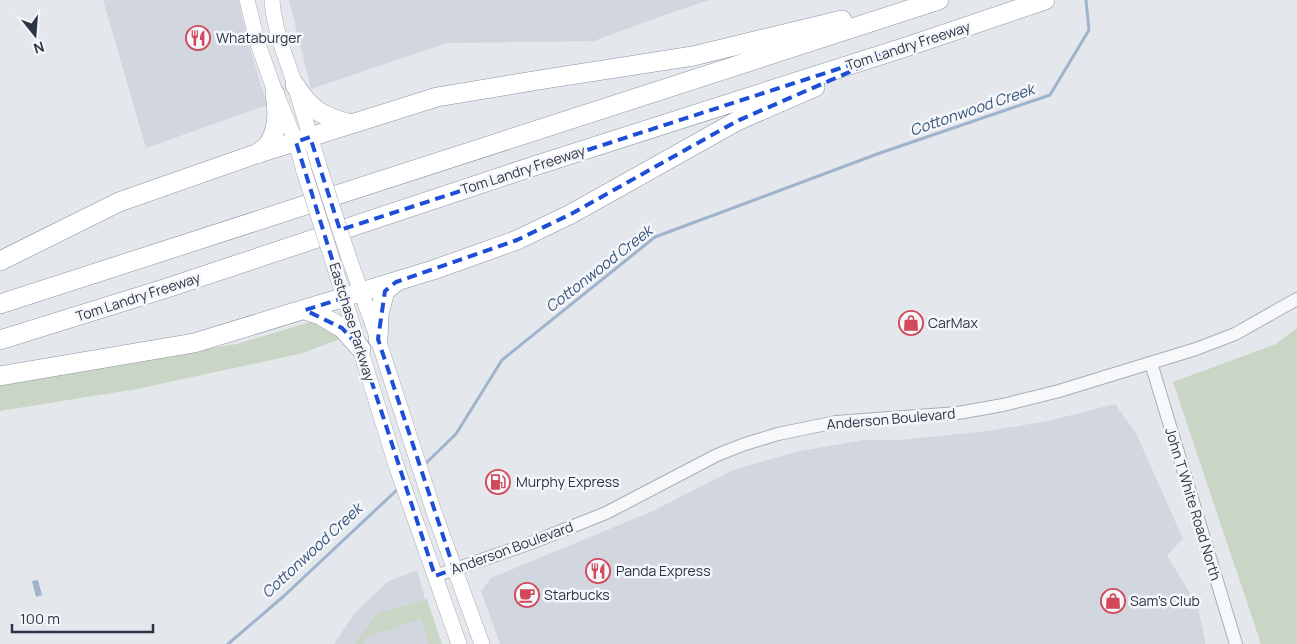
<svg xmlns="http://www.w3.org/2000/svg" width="1297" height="644" font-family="Manrope,sans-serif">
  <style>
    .built { fill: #d2d6de }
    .green { fill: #c9d6c5 }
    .water { fill: #9fb4cc }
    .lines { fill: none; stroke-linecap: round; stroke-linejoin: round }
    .stream { stroke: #9fb4cc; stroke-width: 3 }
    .tertiary-casing { stroke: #a9aeb7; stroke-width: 14 }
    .secondary-casing { stroke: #a9aeb7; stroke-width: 16 }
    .motorway-casing { stroke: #8b94a3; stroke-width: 20 }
    .tertiary { stroke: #f7f8fa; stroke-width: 12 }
    .secondary { stroke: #fff; stroke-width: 15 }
    .motorway { stroke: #fff; stroke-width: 19 }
    .secondary-bridge-casing { stroke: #a9aeb7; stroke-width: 16; stroke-linecap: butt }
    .secondary-bridge { stroke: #fff; stroke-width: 15 }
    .marked { fill: none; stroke: #1d4ed8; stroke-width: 4; stroke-dasharray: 10 6; stroke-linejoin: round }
    .labels { text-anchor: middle; stroke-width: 5; stroke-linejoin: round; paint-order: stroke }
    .poi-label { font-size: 14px; fill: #2b3445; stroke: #f4f6f9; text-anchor: start }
    .street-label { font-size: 14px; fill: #2b3445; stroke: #f4f6f9 }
    .water-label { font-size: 15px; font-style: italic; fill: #34527a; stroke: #f4f6f9 }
  </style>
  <rect width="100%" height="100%" fill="#e4e7ec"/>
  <path class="built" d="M 103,0 L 238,0 L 248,41 L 267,105 L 146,148 Z
    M 289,0 L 709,0 L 659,17 L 594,41 L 447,43 L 311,89 Z
    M 1115,404 L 1136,433 L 1183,539 L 1167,555 L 1198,607 L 1205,641 L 1205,644 L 500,644 L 481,591 L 491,578 L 653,511 L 733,470 L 795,452 L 864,440 L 900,440 L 988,431 L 1048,421 Z
    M 417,570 L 437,644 L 334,644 L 355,613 L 387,582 Z"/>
  <path class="green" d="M 310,322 L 333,327 L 345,337 L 303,353 L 137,389 L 0,411 L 0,382 L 237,344 Z
    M 1297,328 L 1297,644 L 1261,644 L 1173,382 L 1276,344 Z
    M 427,599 L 442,644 L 429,644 L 421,619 L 364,638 L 365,644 L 355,644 L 375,616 L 383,612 Z"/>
  <path class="water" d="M 38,580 L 42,595 L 36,597 L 32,581 Z"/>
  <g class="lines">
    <path class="stream" d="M 424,465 L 456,434 L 502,360 L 655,237 L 880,153 L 1050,95 L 1089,30 L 1086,0
      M 228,644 L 285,595 L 399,488"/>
    <defs>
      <path id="tertiary" d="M 1151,363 L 1236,644
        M 435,576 L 531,543 L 606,513 L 717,455 L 745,444 L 778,434 L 836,422 L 958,413 L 1003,405 L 1059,391 L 1196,349 L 1235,334 L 1297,299"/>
      <path id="secondary" d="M 247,0 L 258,44 L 274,89 L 296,142 L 304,171
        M 272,0 C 274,30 286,57 295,85 C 303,112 311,139 319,166
        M 349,258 L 378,339 L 435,515 L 482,644
        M 333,262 L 397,468 L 459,644"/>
      <path id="motorway" d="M 295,85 C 311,111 322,116 351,124
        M 257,154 C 260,151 264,149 267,146 C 279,131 278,111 275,94
        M 0,261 L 119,202 L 253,155 L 437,97 L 539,80 L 693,56 L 842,20
        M 0,304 L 939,0
        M 305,310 L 320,315 L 342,328 L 361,349
        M 378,339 L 379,314 L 385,291 L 396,282
        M 0,340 L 167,288 L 534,166 L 909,46 L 1045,0
        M 0,376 L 194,343 L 433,270 L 517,240 L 571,214 L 737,121 L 815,87"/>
    </defs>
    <use href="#tertiary" class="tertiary-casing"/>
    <use href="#secondary" class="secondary-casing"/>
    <use href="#motorway" class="motorway-casing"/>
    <use href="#tertiary" class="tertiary"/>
    <use href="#secondary" class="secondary"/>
    <use href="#motorway" class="motorway"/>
    <defs>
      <path id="secondary-bridge" d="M 319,166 L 349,258
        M 304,171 L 333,262"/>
    </defs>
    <use href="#secondary-bridge" class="secondary-bridge-casing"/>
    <use href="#secondary-bridge" class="secondary-bridge"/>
  </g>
  <path class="marked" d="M 909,46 L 737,121 L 571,214 L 517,240 L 396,282 L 385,291 L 378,339 L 454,569 L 435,576 L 361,349 L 342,328 L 305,310 L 344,298 L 296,142 L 310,137 L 340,230 Z"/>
  <defs>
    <symbol id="restaurant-ring" viewBox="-11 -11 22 22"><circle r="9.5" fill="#f4f6f9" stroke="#d1495b" stroke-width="1.5"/><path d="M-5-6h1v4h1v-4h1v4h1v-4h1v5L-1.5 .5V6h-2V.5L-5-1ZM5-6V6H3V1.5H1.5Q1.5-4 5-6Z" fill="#d1495b"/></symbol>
    <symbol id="shop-ring" viewBox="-11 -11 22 22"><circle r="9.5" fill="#f4f6f9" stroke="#d1495b" stroke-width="1.5"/><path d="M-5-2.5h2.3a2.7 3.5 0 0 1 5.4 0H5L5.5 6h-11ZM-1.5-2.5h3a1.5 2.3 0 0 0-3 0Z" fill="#d1495b"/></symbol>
    <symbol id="fuel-ring" viewBox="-11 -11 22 22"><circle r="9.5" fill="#f4f6f9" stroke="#d1495b" stroke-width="1.5"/><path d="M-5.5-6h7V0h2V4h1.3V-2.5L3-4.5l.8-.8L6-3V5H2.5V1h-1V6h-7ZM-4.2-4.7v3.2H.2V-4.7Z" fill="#d1495b"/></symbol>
    <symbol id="cafe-ring" viewBox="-11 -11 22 22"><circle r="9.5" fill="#f4f6f9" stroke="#d1495b" stroke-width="1.5"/><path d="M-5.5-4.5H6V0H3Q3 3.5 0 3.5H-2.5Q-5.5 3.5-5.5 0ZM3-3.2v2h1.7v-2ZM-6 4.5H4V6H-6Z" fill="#d1495b"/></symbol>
  </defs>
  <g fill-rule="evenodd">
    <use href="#restaurant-ring" x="184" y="24" width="28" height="28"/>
    <use href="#shop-ring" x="897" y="309" width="28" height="28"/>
    <use href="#fuel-ring" x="484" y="468" width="28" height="28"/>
    <use href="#restaurant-ring" x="584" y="557" width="28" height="28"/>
    <use href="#cafe-ring" x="513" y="581" width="28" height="28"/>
    <use href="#shop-ring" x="1099" y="587" width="28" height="28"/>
  </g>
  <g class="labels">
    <g class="poi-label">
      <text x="216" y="43">Whataburger</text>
      <text x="928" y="328">CarMax</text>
      <text x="516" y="487">Murphy Express</text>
      <text x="616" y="576">Panda Express</text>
      <text x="544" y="600">Starbucks</text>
      <text x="1130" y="606">Sam's Club</text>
    </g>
    <g class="street-label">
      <text transform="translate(908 46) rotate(-18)" y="5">Tom Landry Freeway</text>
      <text transform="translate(523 170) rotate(-18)" y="5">Tom Landry Freeway</text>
      <text transform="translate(138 297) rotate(-18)" y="5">Tom Landry Freeway</text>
      <text transform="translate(352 322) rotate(73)" y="5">Eastchase Parkway</text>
      <text transform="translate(891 419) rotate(-5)" y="5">Anderson Boulevard</text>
      <text transform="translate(1193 504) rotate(73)" y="5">John T White Road North</text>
      <text transform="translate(512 548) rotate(-20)" y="5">Anderson Boulevard</text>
    </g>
    <g class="water-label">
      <text transform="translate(972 110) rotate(-19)" y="5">Cottonwood Creek</text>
      <text transform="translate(599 269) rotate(-38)" y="5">Cottonwood Creek</text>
      <text transform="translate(312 551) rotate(-43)" y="5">Cottonwood Creek</text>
    </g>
  </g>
  <g transform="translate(35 35) rotate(163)" stroke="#f4f6f9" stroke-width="4" paint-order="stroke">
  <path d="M0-4L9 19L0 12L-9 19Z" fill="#2b3445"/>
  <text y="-8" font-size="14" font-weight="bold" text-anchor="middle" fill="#2b3445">N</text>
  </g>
  <path d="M12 624v8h141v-8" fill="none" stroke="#2b3445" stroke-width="2.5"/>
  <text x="20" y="624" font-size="15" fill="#2b3445" stroke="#f4f6f9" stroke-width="4" paint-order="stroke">100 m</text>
</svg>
